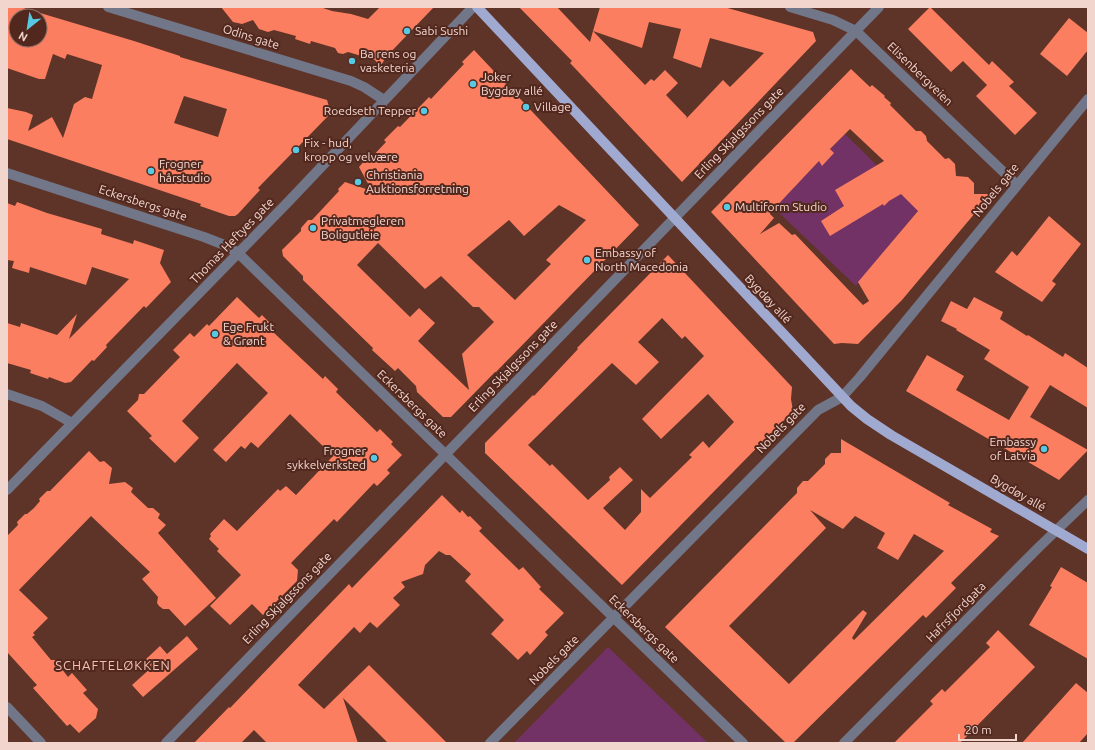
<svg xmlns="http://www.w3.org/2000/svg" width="1095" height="750" font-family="Ubuntu,sans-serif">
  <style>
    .green { fill: #723266 }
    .building { fill: #fa7e5f; fill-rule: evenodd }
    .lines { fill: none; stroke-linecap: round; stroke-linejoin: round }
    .minor { stroke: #717688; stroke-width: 10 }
    .major { stroke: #a0a9cf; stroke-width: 10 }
    .poi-dot { fill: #57c9e3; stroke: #52281e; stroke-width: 1.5 }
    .labels { text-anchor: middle; stroke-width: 4; stroke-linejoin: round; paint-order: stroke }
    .poi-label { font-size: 12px; fill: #f2d6ce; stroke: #52281e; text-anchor: start }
    .street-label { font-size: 12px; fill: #f2d6ce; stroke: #52281e }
    .neighbourhood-label { font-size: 13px; letter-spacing: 1px; fill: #f6c0b2; stroke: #52281e }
  </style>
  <rect width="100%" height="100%" fill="#5e3328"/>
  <path class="green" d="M 845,134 L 920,208 L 856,286 L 774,208 Z
    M 608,647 L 708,743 L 514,743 Z"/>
  <path class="building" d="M 7,7 L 20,7 L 134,41 L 180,56 L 180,57 L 327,100 L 331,113 L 258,188 L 260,190 L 238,214 L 235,216 L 229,216 L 200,206 L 201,204 L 7,139 L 7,108 L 26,112 L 33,115 L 28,131 L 52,117 L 63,138 L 74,104 L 85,97 L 92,99 L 102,65 L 67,54 L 65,59 L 53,54 L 45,79 L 39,79 L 7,68 ZM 16,16 L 40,16 L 40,40 L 16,40 ZM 184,96 L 227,109 L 218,137 L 174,123 Z
    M 221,7 L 320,7 L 332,11 L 351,14 L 368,19 L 380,7 L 434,7 L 386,57 L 380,67 L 375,60 L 348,52 L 343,54 L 338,53 L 335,48 L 311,41 L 310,44 L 295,39 L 296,36 L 274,30 L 268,32 L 259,29 L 253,20 L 242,24 L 233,22 Z
    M 519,7 L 557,7 L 590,42 L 593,31 L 645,85 L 651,79 L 654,81 L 665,70 L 678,83 L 666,95 L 687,117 L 686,119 L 723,80 L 730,87 L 764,53 L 710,38 L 701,68 L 673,58 L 681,29 L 649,22 L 642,48 L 593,31 L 600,7 L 724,7 L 813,32 L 816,41 L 682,182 L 570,63 L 572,61 Z
    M 930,7 L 989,65 L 992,61 L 1014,82 L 1009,86 L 1037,113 L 1015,135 L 976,96 L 987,85 L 963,61 L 951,72 L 908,29 Z
    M 1069,18 L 1088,33 L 1088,50 L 1067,76 L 1040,54 Z
    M 474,50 L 639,225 L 496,372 L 495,372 L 451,417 L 443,417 L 417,392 L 416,386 L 398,368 L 395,371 L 372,350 L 373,348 L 303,280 L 303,276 L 283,256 L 282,250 L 301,231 L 301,228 L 308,220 L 312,220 L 339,191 L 338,189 L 345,182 L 372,191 L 359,167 L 366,159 L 369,160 L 386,142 L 384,140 L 398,126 L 400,127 L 429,97 L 431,99 L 464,64 L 462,62 ZM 559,205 L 586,220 L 546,260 L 551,264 L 515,300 L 467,255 L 509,220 L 524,236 ZM 378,243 L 425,289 L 441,276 L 473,307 L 479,307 L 494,322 L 462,354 L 469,390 L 418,341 L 435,323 L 419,308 L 410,317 L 357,265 Z
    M 851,69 L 870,87 L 872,85 L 885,96 L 884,97 L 891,103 L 890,105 L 916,131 L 921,131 L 926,136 L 927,141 L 945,159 L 949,158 L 955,164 L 956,176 L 968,177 L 974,183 L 974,194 L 991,194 L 902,300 L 858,344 L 842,343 L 834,344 L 711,212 ZM 850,129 L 884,161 L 835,190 L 844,206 L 821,221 L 830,236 L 883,204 L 884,206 L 889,201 L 901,194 L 918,211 L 858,282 L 869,301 L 863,305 L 795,234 L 792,235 L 779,223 L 760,234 L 774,218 L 770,214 L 770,213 L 819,161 L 822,166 L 834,153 L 830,149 Z
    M 17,202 L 47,213 L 102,229 L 101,234 L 133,244 L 134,240 L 164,250 L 160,263 L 171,282 L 146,308 L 144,306 L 106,345 L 107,347 L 94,361 L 92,360 L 71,382 L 65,383 L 49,377 L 48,379 L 30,373 L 31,370 L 7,363 L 7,323 L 20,327 L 21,323 L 57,335 L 77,314 L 69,339 L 129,279 L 92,267 L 86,285 L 30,267 L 29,273 L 12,268 L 14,261 L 7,260 L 7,203 L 15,206 Z
    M 1049,216 L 1081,244 L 1052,281 L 1056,284 L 1042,302 L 995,272 L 1012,251 L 1017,256 Z
    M 668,255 L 792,387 L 791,399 L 793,411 L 622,585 L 485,453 L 485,443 L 533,395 L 534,396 L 578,349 L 577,348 ZM 662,318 L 682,339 L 685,336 L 704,356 L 642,419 L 661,439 L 708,394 L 734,422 L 709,448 L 703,441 L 689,455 L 692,457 L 650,498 L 641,489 L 641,512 L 625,530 L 603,508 L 633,480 L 620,467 L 609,477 L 610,480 L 588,500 L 552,464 L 550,466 L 528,445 L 612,363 L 636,385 L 659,362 L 638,342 Z
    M 237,297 L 259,318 L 262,315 L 275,328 L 272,331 L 323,379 L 325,376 L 338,389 L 336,392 L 377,432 L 380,429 L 393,442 L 391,444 L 402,455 L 387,470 L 390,473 L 377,486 L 374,483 L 337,522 L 334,519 L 291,563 L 298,570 L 297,581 L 263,615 L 252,604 L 230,625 L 210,606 L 241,575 L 217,551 L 219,549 L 209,539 L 211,536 L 210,534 L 224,519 L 237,531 L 278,489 L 280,491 L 286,486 L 296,495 L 333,456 L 290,414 L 258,448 L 251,442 L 245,449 L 241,446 L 226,462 L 213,450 L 268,393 L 237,363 L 182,421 L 199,438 L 175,463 L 149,438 L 152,436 L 127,411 L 138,400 L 139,394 L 144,394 L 180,357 L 173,350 L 190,333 L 194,337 L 207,324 L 209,326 Z
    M 974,297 L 1003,312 L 1000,319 L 1027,336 L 1028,335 L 1063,357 L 1065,353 L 1088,368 L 1088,408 L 1050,385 L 1030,417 L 1088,450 L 1059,480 L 906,391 L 927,355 L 964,376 L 956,390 L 1009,420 L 1029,387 L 984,359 L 990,350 L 956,330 L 957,329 L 941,321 L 951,301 L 967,309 Z
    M 841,439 L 950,503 L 948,505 L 992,529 L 990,532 L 999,536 L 951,583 L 956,588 L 926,618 L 923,615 L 793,743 L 786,743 L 665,627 L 789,501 L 797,493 L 797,488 L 803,481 L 808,481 L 825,464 L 825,459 L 831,453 L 841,453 ZM 810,510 L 843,529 L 855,516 L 885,533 L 877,548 L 898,560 L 914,534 L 944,551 L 854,640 L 852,638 L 867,613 L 863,610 L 789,684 L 729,626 L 826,528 Z
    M 89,451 L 100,462 L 104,461 L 112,468 L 109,484 L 125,482 L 133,488 L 131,492 L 148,508 L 153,508 L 160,514 L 158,518 L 166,525 L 158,533 L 216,598 L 185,626 L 169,609 L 163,609 L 159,606 L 157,603 L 158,597 L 142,579 L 150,572 L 91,516 L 19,590 L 48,618 L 33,633 L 35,635 L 32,637 L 51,660 L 55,660 L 68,677 L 72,673 L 87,690 L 83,693 L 98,709 L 96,718 L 79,733 L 70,724 L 67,726 L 33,688 L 37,685 L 7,652 L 7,536 L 18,525 L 17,522 L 25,514 L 27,514 L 34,508 L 40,501 L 39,499 L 47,491 L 50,491 Z
    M 442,495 L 460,513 L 462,510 L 468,517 L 470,516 L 482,528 L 479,531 L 519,570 L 523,567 L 541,587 L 539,589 L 564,613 L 545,632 L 548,635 L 530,655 L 527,651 L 518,660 L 491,634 L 504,620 L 465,581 L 471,574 L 450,555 L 446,555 L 439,551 L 425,565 L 423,574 L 401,582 L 405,587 L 393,598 L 400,605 L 377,628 L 370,622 L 360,633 L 354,627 L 298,685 L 324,709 L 369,665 L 447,743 L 388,743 L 343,698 L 358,743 L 267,743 L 254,730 L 241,743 L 194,743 L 229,707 L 230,708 L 349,584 L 352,588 Z
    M 1061,567 L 1088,583 L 1088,659 L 1029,625 L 1052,587 L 1050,586 Z
    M 998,630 L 1035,667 L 960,743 L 894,743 L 933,704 L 930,701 L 942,689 L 945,692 L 990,647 L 986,643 Z
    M 187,636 L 198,649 L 143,697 L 132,685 L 152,667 L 145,660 L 160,646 L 167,654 Z
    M 1076,683 L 1088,693 L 1088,733 L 1079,743 L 1022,743 Z"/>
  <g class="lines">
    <path class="minor" d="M 108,7 L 351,81 L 364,87 L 384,100
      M 790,7 L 833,20 L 856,31 L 1017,185
      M 7,173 L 204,237 L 227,246 L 238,253 L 743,743
      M 7,394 L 42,406 L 72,423
      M 7,490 L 289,201 L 473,7
      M 7,707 L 41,743
      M 166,743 L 879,7
      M 490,743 L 818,410 L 842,397 L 860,377 L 1088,99
      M 844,743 L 1039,547 L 1088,500"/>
    <path class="major" d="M 477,7 L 851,406 L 867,419 L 891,435 L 1088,549"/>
  </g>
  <g class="poi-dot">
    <circle cx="407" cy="31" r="4"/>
    <circle cx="352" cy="61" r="4"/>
    <circle cx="473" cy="84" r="4"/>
    <circle cx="526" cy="107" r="4"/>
    <circle cx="424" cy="111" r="4"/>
    <circle cx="296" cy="150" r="4"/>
    <circle cx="151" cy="171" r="4"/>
    <circle cx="358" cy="182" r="4"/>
    <circle cx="727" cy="207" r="4"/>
    <circle cx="313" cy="228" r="4"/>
    <circle cx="587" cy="260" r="4"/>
    <circle cx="215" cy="334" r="4"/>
    <circle cx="1044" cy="449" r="4"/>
    <circle cx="374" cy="458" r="4"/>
  </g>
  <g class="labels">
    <g class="poi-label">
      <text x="415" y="35">Sabi Sushi</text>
      <text x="360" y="58">Ba rens og<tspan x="360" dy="14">vasketeria</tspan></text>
      <text x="481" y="81">Joker<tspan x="481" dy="14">Bygdøy allé</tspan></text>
      <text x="534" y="111">Village</text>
      <text x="416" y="115" text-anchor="end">Roedseth Tepper</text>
      <text x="304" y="147">Fix - hud,<tspan x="304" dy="14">kropp og velvære</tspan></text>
      <text x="159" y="168">Frogner<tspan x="159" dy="14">hårstudio</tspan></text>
      <text x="366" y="179">Christiania<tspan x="366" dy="14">Auktionsforretning</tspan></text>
      <text x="735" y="211">Multiform Studio</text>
      <text x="321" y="225">Privatmegleren<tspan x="321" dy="14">Boligutleie</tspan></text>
      <text x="595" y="257">Embassy of<tspan x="595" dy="14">North Macedonia</tspan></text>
      <text x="223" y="331">Ege Frukt<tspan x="223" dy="14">&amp; Grønt</tspan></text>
      <text x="1036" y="446" text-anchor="end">Embassy<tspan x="1036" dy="14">of Latvia</tspan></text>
      <text x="366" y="455" text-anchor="end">Frogner<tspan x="366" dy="14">sykkelverksted</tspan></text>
    </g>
    <g class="street-label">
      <text transform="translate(251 37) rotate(17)" y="4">Odins gate</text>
      <text transform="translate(920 74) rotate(44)" y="4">Elisenbergveien</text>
      <text transform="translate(739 133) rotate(-46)" y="4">Erling Skjalgssons gate</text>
      <text transform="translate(996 190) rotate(-51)" y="4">Nobels gate</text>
      <text transform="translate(143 203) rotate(18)" y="4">Eckersbergs gate</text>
      <text transform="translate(232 241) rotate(-46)" y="4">Thomas Heftyes gate</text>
      <text transform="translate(768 299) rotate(47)" y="4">Bygdøy allé</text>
      <text transform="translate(513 366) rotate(-46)" y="4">Erling Skjalgssons gate</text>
      <text transform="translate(412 404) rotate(44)" y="4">Eckersbergs gate</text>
      <text transform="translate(781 428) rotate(-46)" y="4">Nobels gate</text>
      <text transform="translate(1018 493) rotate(30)" y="4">Bygdøy allé</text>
      <text transform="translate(287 598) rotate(-46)" y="4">Erling Skjalgssons gate</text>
      <text transform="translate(956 612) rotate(-45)" y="4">Hafrsfjordgata</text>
      <text transform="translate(644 629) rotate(44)" y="4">Eckersbergs gate</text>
      <text transform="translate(554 660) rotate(-45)" y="4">Nobels gate</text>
    </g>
    <g class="neighbourhood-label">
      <text x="113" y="670">SCHAFTELØKKEN</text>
    </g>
  </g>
  <rect width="1095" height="750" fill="none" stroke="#f2d6ce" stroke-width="16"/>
  <g transform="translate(28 28) rotate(210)"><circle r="19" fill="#52281e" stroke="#926e64"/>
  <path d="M0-3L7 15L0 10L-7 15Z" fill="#57c9e3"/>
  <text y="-6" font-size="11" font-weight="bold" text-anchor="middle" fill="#f2d6ce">N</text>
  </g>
  <path d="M959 734v6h57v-6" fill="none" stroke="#f2d6ce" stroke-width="2"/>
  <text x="965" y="734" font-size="12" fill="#f2d6ce" stroke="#52281e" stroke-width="3" paint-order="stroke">20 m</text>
</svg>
